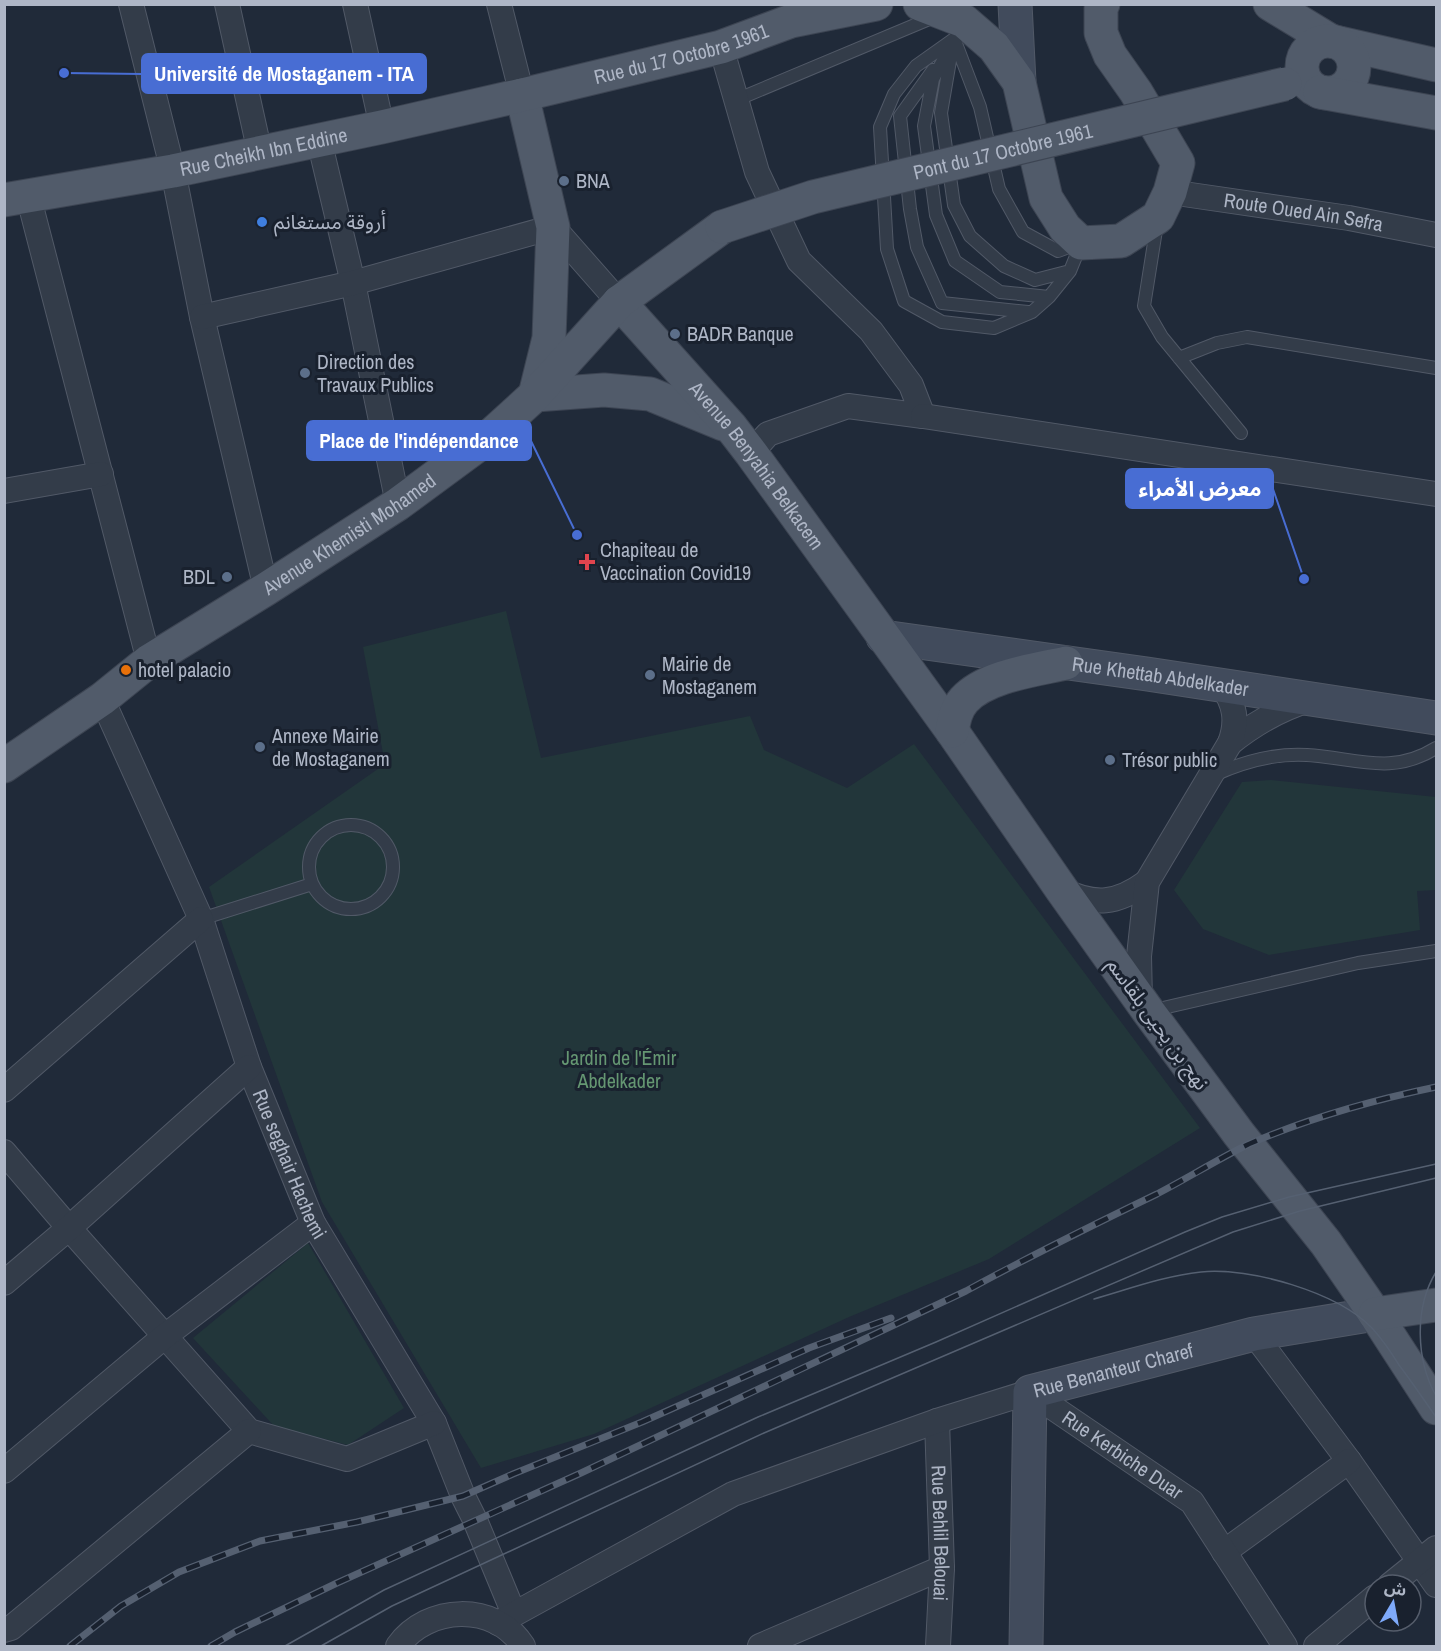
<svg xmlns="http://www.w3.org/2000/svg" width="1441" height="1651" font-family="'Archivo Narrow','Noto Sans Arabic',sans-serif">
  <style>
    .green { fill: #22363a }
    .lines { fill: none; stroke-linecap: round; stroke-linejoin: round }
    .lane-casing { stroke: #515967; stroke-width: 14 }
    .street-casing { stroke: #515967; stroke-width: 26 }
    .secondary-casing { stroke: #515967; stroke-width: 35 }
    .primary-casing { stroke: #3d4553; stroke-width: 35 }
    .lane { stroke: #333c49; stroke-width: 12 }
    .street { stroke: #333c49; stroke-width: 24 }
    .secondary { stroke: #414b5c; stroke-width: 33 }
    .primary { stroke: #515b6a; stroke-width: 33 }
    .tram { stroke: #556071; stroke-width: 1.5 }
    .rail-casing { stroke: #556071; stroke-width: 7 }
    .rail { stroke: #19212e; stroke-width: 4.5; stroke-dasharray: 14; stroke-linecap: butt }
    .primary-bridge-casing { stroke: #3d4553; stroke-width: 35; stroke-linecap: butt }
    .primary-bridge { stroke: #515b6a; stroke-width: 33 }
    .service-dot { fill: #5c6f8a; stroke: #19212e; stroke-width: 2 }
    .shop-dot { fill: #3f7fe0; stroke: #19212e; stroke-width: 2 }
    .health-dot { fill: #e0444e; stroke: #19212e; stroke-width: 2 }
    .food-dot { fill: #e8710a; stroke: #19212e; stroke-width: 2 }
    .labels { text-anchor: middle; stroke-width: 6; stroke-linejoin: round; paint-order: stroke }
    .street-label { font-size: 20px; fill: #aeb6c6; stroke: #19212e }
    .poi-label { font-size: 20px; fill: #aeb6c6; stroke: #19212e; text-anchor: start }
    .park-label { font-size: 20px; fill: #659772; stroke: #19212e }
    .leader { fill: none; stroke: #486dd3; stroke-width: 2 }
    .callout-dot { fill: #486dd3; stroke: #19212e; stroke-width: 2 }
    .callout { fill: #486dd3; stroke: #486dd3; stroke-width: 2 }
    .callout-label { font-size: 21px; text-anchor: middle; font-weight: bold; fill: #fff }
  </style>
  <rect width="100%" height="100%" fill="#202a39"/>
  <path class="green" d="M 506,611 L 541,758 L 750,716 L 764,750 L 847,788 L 914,744 L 1200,1128 L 989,1259 L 849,1317 L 594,1434 L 481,1468 L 322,1202 L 209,887 L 385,764 L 363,647 Z
    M 1271,780 L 1436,797 L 1436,890 L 1417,891 L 1420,930 L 1269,955 L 1203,929 L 1174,890 L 1242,782 Z
    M 308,1243 L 404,1408 L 348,1445 L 274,1426 L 193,1338 Z"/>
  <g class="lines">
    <defs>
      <path id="lane" d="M 954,39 L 916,66 L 894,94 L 880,127 L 887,249 L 904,301 L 942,322 L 994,328 L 1032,312 L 1049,297
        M 955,41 L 980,107 L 999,189 L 1023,232 L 1058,251 L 1077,244
        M 953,42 L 933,79 L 924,126 L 936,215 L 955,261 L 1000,292 L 1049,297 L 1070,271 L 1081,244
        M 952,49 L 941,113 L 954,205 L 970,236 L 1004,266 L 1035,280 L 1070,271
        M 933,70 L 900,116 L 910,209 L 917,247 L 942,303 L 1028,312
        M 736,100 L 934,17
        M 1157,224 L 1144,306 L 1162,337 L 1241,433
        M 1179,358 L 1217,343 L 1247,337 L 1436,368
        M 1214,775 C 1243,762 1275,753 1307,755 C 1356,758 1391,776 1436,748
        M309 867a42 42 0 1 1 84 0a42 42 0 1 1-84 0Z
        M 201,919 L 312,884
        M 1150,1011 L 1358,963 L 1436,951"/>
      <g id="street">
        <path d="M 131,4 L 173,171 L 202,317 L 266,589"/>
        <path d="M 227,4 L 260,153"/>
        <path d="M 355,4 L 382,127"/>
        <path d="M 499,4 L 522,95"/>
        <path d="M 721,47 L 757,172 L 799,261 L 871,331 L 911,385 L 923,416 L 848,406 L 768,434 L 751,453"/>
        <path d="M 319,140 L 353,283 L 398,504"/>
        <path id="s1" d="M 1170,192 L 1349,218 L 1436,235"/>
        <path d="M 28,195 L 149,661"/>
        <path d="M 202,317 L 353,283 L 553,227 L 619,302"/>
        <path d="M 923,416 L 1436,494"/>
        <path d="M 4,491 L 101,474"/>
        <path id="s2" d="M 102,699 L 201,919 L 249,1067 L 313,1223 L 434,1423 L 463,1496 L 475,1520 L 514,1614"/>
        <path d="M 1230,743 C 1255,723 1279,709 1309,700"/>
        <path d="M 1062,890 C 1095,906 1117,904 1147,882"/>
        <path d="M 1140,1000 L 1139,956 L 1147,882 L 1230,743 C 1238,721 1235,704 1222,686"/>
        <path d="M 4,1090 L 201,919"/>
        <path d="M 4,1152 L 69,1228 L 249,1431 L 347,1459 L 434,1423"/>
        <path d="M 4,1283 L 69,1228 L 249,1067"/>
        <path d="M 1254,1334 L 1349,1461 L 1436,1585"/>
        <path id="s3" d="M 937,1421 L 942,1568 L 938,1646"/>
        <path d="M 4,1471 L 165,1336 L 313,1223"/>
        <path d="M 1224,1552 L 1349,1461"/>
        <path d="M 1390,1585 L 1436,1548"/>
        <path id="s4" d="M 498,1623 L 733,1494 L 937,1421 L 1030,1392 L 1192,1502 L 1285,1646"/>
        <path d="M 4,1630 L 11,1628 L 249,1431"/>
        <path d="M 398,1646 C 427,1605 495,1602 523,1646"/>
        <path d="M 760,1646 L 942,1568"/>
        <path d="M 1316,1646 L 1375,1597"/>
      </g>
      <g id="secondary">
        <path d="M 1015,4 L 1019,82"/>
        <path id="s5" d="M 883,637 L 1147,674 L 1436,718"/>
        <path id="s6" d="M 1026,1646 L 1030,1392 L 1254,1334 L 1375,1314"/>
      </g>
      <g id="primary">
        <path d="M 920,4 L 964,21 L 994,47 L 1019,82 L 1046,198 L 1065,228 L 1081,243 L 1121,241 L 1158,217 L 1170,192 L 1178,163 L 1136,92 L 1110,55 L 1101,33 L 1101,8 L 1103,4"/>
        <path d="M 1270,4 L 1331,41 L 1436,65"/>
        <circle cx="1328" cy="67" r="26"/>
        <path d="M 1320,92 L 1436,113"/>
        <path d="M 522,95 L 553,227 L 549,338 L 535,395 L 604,390 L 650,394 L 723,424"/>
        <path id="s7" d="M 4,200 L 173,171 L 382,127 L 522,95 L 721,47 L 791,21 L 876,4"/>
        <path id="s8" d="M 619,302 L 731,427 L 751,453 L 952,731 L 1062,890 L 1148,1011 L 1239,1134 L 1326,1243 L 1375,1314 L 1436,1408"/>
        <path d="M 952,731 C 954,720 956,709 964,700 C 986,676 1035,670 1066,663"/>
        <path id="s9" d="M 4,766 L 102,699 L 149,661 L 266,589 L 398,504 L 489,437 L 535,395 L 619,302 L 722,227"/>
        <path d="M 1375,1314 L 1436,1305"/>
      </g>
    </defs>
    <use href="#lane" class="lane-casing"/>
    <use href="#street" class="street-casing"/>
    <use href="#secondary" class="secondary-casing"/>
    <use href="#primary" class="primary-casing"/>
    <use href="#lane" class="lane"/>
    <use href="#street" class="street"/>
    <use href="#secondary" class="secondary"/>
    <use href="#primary" class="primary"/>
    <path class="tram" d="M 1436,1272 C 1414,1308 1416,1360 1436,1396
      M 1094,1299 C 1129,1289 1164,1276 1201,1272 C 1250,1267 1337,1292 1372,1328 C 1382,1339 1391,1352 1399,1365 C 1412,1382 1424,1400 1436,1417
      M 285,1646 L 384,1590 L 758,1417 L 936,1342 L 1185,1232 L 1222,1217 L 1289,1197 L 1436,1164
      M 321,1646 L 392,1606 L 764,1433 L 1233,1232 L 1300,1211 L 1436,1178"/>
    <defs>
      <path id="rail" d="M 70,1646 L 121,1606 L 179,1572 L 260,1541 L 357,1522 L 463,1496 L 513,1474 L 642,1422 L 809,1348 L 891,1318
        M 211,1646 L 235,1632 L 337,1583 L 581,1473 L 966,1291 C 1028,1257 1093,1225 1157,1194 C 1188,1178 1218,1159 1249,1144 C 1309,1118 1373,1100 1436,1087"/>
    </defs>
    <use href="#rail" class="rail-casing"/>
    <use href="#rail" class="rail"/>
    <defs>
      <g id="primary-bridge">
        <path id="s10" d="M 722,227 L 813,197 L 1285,84"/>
      </g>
    </defs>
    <use href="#primary-bridge" class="primary-bridge-casing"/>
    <use href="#primary-bridge" class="primary-bridge"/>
  </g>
  <g class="service-dot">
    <circle cx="564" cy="181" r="6"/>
    <circle cx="675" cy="334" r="6"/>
    <circle cx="305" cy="373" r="6"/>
    <circle cx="227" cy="577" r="6"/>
    <circle cx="650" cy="675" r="6"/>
    <circle cx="260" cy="747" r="6"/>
    <circle cx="1110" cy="760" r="6"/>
  </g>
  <circle class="shop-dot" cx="262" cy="222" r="6"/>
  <path class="health-dot" d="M584 553h6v6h6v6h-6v6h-6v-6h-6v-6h6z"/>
  <circle class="food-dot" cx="126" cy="670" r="6"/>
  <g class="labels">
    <g class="street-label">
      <text dy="7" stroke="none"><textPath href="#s7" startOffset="693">Rue du 17 Octobre 1961</textPath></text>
      <text dy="7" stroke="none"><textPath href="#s10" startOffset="291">Pont du 17 Octobre 1961</textPath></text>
      <text dy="7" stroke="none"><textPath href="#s7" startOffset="264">Rue Cheikh Ibn Eddine</textPath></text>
      <text dy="7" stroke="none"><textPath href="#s1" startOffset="135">Route Oued Ain Sefra</textPath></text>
      <text dy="7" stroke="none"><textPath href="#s8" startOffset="214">Avenue Benyahia Belkacem</textPath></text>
      <text dy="7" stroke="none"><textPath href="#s9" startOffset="416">Avenue Khemisti Mohamed</textPath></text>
      <text dy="7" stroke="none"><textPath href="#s5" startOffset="280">Rue Khettab Abdelkader</textPath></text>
      <text transform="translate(1158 1024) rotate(54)" y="7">نهج بن يحيى بلقاسم</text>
      <text dy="7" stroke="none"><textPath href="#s2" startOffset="502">Rue seghair Hachemi</textPath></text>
      <text dy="7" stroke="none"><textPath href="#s6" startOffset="340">Rue Benanteur Charef</textPath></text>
      <text dy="7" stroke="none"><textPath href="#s4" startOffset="694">Rue Kerbiche Duar</textPath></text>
      <text dy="7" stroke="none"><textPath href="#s3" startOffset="112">Rue Behlil Belouai</textPath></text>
    </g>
    <g class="poi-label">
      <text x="576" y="188">BNA</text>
      <text x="274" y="229">أروقة مستغانم</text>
      <text x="687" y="341">BADR Banque</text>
      <text x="317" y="369">Direction des<tspan x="317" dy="23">Travaux Publics</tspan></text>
      <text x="600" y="557">Chapiteau de<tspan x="600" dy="23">Vaccination Covid19</tspan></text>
      <text x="215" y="584" text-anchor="end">BDL</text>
      <text x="662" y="671">Mairie de<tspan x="662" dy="23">Mostaganem</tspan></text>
      <text x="138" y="677">hotel palacio</text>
      <text x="272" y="743">Annexe Mairie<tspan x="272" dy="23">de Mostaganem</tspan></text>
      <text x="1122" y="767">Trésor public</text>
    </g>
    <g class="park-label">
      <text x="619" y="1065">Jardin de l'Émir<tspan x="619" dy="23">Abdelkader</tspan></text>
    </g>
  </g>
  <path class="leader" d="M64 73L142 74M577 535L531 441M1304 579L1273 489"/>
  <g class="callout-dot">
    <circle cx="64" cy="73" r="6"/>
    <circle cx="577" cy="535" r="6"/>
    <circle cx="1304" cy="579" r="6"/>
  </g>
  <g class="callout">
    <rect x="142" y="54" width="284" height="39" rx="6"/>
    <rect x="307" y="421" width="224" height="39" rx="6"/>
    <rect x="1126" y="469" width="147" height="39" rx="6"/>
  </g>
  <g class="callout-label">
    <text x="284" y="81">Université de Mostaganem - ITA</text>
    <text x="419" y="448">Place de l'indépendance</text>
    <text x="1200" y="496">معرض الأمراء</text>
  </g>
  <rect width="1441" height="1651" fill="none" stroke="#aeb6c6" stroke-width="12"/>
  <g transform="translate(1393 1603) rotate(10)"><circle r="28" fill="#19212e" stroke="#555d6b" stroke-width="1.5"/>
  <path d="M0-4.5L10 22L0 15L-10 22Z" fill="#7eaafb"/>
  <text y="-9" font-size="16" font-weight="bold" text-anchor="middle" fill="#aeb6c6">ش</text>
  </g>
</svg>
